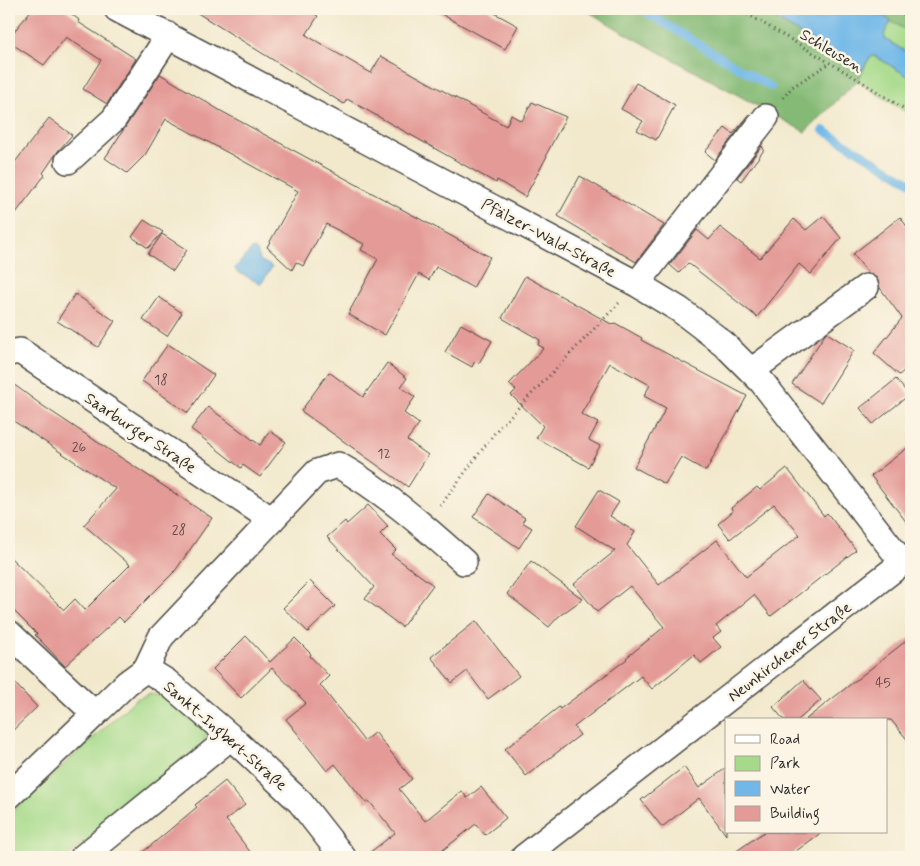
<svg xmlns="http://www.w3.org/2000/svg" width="920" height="866" font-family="Mynerve,sans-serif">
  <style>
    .green { fill: #a6da8a; stroke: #68825a }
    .forest { fill: #84ba76; stroke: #587250 }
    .water { fill: #71b8e8; stroke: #4e728a }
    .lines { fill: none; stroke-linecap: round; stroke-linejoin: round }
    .stream { stroke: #71b8e8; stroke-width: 8 }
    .building { fill: #e49b98 }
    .minor-casing { stroke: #494843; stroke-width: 28 }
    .path { stroke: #494843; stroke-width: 3; stroke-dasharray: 1 4; stroke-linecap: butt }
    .minor { stroke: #fff; stroke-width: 25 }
    .labels { text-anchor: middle; stroke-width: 5; stroke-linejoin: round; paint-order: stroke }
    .number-label { font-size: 14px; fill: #594746 }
    .street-label { font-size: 16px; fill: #2b2b2b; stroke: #fcf5e5 }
  </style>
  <rect width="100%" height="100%" fill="#fcf5e5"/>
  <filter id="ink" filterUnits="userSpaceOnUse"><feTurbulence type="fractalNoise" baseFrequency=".02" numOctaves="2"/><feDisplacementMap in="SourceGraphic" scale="10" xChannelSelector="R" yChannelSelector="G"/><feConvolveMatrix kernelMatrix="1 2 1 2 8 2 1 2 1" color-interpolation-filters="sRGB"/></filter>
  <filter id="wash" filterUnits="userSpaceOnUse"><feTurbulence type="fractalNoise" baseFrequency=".0096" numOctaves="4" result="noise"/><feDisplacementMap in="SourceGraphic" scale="20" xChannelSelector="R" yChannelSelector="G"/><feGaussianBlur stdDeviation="1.12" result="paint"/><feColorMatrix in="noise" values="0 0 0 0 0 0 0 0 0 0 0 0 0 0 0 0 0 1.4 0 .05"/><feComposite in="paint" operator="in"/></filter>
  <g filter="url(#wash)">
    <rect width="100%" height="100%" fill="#f2e9cd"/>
    <path class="green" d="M 891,21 L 911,33 L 911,55 L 885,39 L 884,34 Z
      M 875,56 L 911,78 L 911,115 L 857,81 L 870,57 Z
      M 150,694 L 167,697 L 203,726 L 207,733 L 203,745 L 67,857 L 9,857 L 9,815 L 136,699 Z"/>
    <path class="forest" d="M 584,9 L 758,9 L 862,70 L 857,81 L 805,132 L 623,32 Z
      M 870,9 L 911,9 L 911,33 Z"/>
    <path class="water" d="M 758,9 L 870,9 L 891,21 L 884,34 L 885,39 L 911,55 L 911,78 L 875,56 L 870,57 L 862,70 Z
      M 254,249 L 257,251 L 260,260 L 272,267 L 261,284 L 236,271 L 235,268 L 251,250 Z"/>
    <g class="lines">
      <path class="stream" d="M 640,9 L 771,87
        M 823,130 L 911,183"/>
    </g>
    <g id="blocks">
      <path class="building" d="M 32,9 L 65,9 L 79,20 L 78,22 L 136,59 L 107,104 L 83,89 L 101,60 L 66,37 L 44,65 L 9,42 L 9,38 Z
        M 191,9 L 305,9 L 318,16 L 306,35 L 371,73 L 381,56 L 506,126 L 511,115 L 522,121 L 532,102 L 566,117 L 546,155 L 547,156 L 525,197 L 497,180 L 496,183 L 347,99 L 344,104 Z
        M 432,9 L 487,9 L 518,26 L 505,49 Z
        M 160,74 L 221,111 L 490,257 L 473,288 L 436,267 L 429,280 L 419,274 L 385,335 L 348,314 L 378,259 L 361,250 L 364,244 L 326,224 L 303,266 L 296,262 L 292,270 L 267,247 L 298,191 L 166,119 L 145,155 L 127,173 L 105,158 Z
        M 636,83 L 675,105 L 656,140 L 637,130 L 643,121 L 621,109 Z
        M 750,114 L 715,160 L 705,152 L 725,128 L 733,134 Z
        M 49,118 L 72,135 L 58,151 L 43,173 L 45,175 L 9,222 L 9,170 Z
        M 762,146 L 764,150 L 741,181 L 737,178 Z
        M 580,176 L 664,225 L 636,262 L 558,216 Z
        M 823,216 L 841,238 L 811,274 L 799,264 L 757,317 L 688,263 L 679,273 L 670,265 L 697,230 L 709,240 L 720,227 L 760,258 L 794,219 L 806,230 Z
        M 900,217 L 911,232 L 911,365 L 899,375 L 874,353 L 902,318 L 880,288 L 877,278 L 868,273 L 853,254 Z
        M 144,220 L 163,232 L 148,248 L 132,237 Z
        M 162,234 L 187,250 L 173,271 L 148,254 Z
        M 525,276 L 613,325 L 615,323 L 642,338 L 641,340 L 747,396 L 706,471 L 681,457 L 665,484 L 634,467 L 666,408 L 644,396 L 650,385 L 610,363 L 581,414 L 598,423 L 589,440 L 600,446 L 588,467 L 536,438 L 543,426 L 511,395 L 516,390 L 509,384 L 544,348 L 538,345 L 540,340 L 502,318 Z
        M 75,294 L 115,321 L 98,347 L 57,321 Z
        M 159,297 L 182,313 L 167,336 L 143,320 Z
        M 461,324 L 492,341 L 479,363 L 475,361 L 472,367 L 445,352 Z
        M 827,333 L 854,350 L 821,403 L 792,384 L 824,336 Z
        M 168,344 L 214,375 L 188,413 L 142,381 Z
        M 387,363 L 407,378 L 401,387 L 415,397 L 404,413 L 419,424 L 407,440 L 428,455 L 408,487 L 301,411 L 329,372 L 363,397 Z
        M 896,379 L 909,395 L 873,424 L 860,408 Z
        M 9,381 L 43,406 L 212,518 L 175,571 L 124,622 L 119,617 L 65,666 L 35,635 L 37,634 L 9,606 L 9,556 L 64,610 L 75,599 L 85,610 L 130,565 L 84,525 L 116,489 L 9,418 Z
        M 208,407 L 260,445 L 270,431 L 286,442 L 260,477 L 243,465 L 241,468 L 191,429 Z
        M 911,445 L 911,528 L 871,476 Z
        M 787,468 L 824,516 L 827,513 L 856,550 L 771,616 L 754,595 L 716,626 L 721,632 L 713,638 L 721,647 L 701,663 L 694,655 L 652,689 L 641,676 L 574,727 L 580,735 L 526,776 L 505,749 L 559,707 L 560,709 L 627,659 L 626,658 L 664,627 L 630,586 L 597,612 L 574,584 L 615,551 L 576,526 L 599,490 L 619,502 L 610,516 L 635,532 L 627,545 L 659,585 L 717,540 L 746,577 L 800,535 L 774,504 L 730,539 L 718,524 L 733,511 L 731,508 L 757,487 L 760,490 Z
        M 489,494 L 525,518 L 522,522 L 532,528 L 519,548 L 473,517 Z
        M 368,505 L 388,526 L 380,534 L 396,550 L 391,554 L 433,585 L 402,627 L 365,599 L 374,587 L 327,537 L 345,521 L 347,524 Z
        M 531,561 L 583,599 L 559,616 L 549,627 L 507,594 Z
        M 310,581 L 335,606 L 308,632 L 283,608 Z
        M 476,621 L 519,676 L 488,699 L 467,671 L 452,683 L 431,657 Z
        M 246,636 L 270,662 L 295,638 L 311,654 L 310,656 L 329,676 L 320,685 L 364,741 L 375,732 L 412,779 L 399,789 L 425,821 L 462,791 L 467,798 L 481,787 L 506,818 L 485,835 L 476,824 L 434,857 L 364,857 L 395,833 L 369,801 L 366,803 L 335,764 L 327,771 L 286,719 L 306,703 L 272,668 L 241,698 L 213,669 Z
        M 911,637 L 911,744 L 891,720 L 805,720 Z
        M 9,677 L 37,707 L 9,734 Z
        M 803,680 L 821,700 L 798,720 L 784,720 L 773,707 Z
        M 684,767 L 699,788 L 726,768 L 726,835 L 699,798 L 662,827 L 641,800 Z
        M 225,781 L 245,805 L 226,820 L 254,857 L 137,857 L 197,807 L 195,805 Z
        M 764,832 L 822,832 L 788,857 L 728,857 Z"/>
    </g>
  </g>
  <g filter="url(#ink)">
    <use href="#blocks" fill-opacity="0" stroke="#494843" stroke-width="1"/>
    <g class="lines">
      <defs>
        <path id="minor" d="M 117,9 L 637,284 L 680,310 L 723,343 L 762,382 L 903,563
          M 68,161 L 114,119 L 161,47 L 166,34
          M 637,284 L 766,117
          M 9,353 L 20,351 L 272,520
          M 751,371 L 866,287
          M 9,633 L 95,714 L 127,683 L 146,669 L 167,682 L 231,737 L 300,802 L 343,857
          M 146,669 L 161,637 L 317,472 L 338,465 C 384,491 425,527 464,562
          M 9,796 L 95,714
          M 83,857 L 231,737
          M 524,857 L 911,556"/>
      </defs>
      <use href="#minor" class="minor-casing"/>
      <path class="path" d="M 739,9 L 859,80 L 911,113
        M 895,9 L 911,19
        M 783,98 L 792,87 L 830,63
        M 440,506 L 496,431 L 619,303"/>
      <use href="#minor" class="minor"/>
    </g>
  </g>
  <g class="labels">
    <g class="number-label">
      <text x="161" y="384">18</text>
      <text x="79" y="451">26</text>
      <text x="384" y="458">12</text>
      <text x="179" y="534">28</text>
      <text x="883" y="687">45</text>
    </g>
    <g class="street-label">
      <text transform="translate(832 50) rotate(31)" y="6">Schleusen</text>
      <text transform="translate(549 237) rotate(28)" y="6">Pfälzer-Wald-Straße</text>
      <text transform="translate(141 432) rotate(34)" y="6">Saarburger Straße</text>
      <text transform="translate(789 651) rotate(-38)" y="6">Neunkirchener Straße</text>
      <text transform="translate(226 735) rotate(41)" y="6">Sankt-Ingbert-Straße</text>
    </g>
  </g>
  <rect width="920" height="866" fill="none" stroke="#fcf5e5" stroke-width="30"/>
  <rect x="725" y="718" width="162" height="115" fill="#fcf5e5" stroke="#a8a49b"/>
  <rect x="735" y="735" width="25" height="8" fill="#ffffff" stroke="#a8a49b"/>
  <text x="770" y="744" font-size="15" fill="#2b2b2b">Road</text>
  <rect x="735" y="756" width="25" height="15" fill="#a6da8a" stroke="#a8a49b"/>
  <text x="770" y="768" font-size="15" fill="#2b2b2b">Park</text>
  <rect x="735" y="781" width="25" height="15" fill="#71b8e8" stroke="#a8a49b"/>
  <text x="770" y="794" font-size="15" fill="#2b2b2b">Water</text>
  <rect x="735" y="806" width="25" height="15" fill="#e49b98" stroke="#a8a49b"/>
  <text x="770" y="818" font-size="15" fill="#2b2b2b">Building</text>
</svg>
